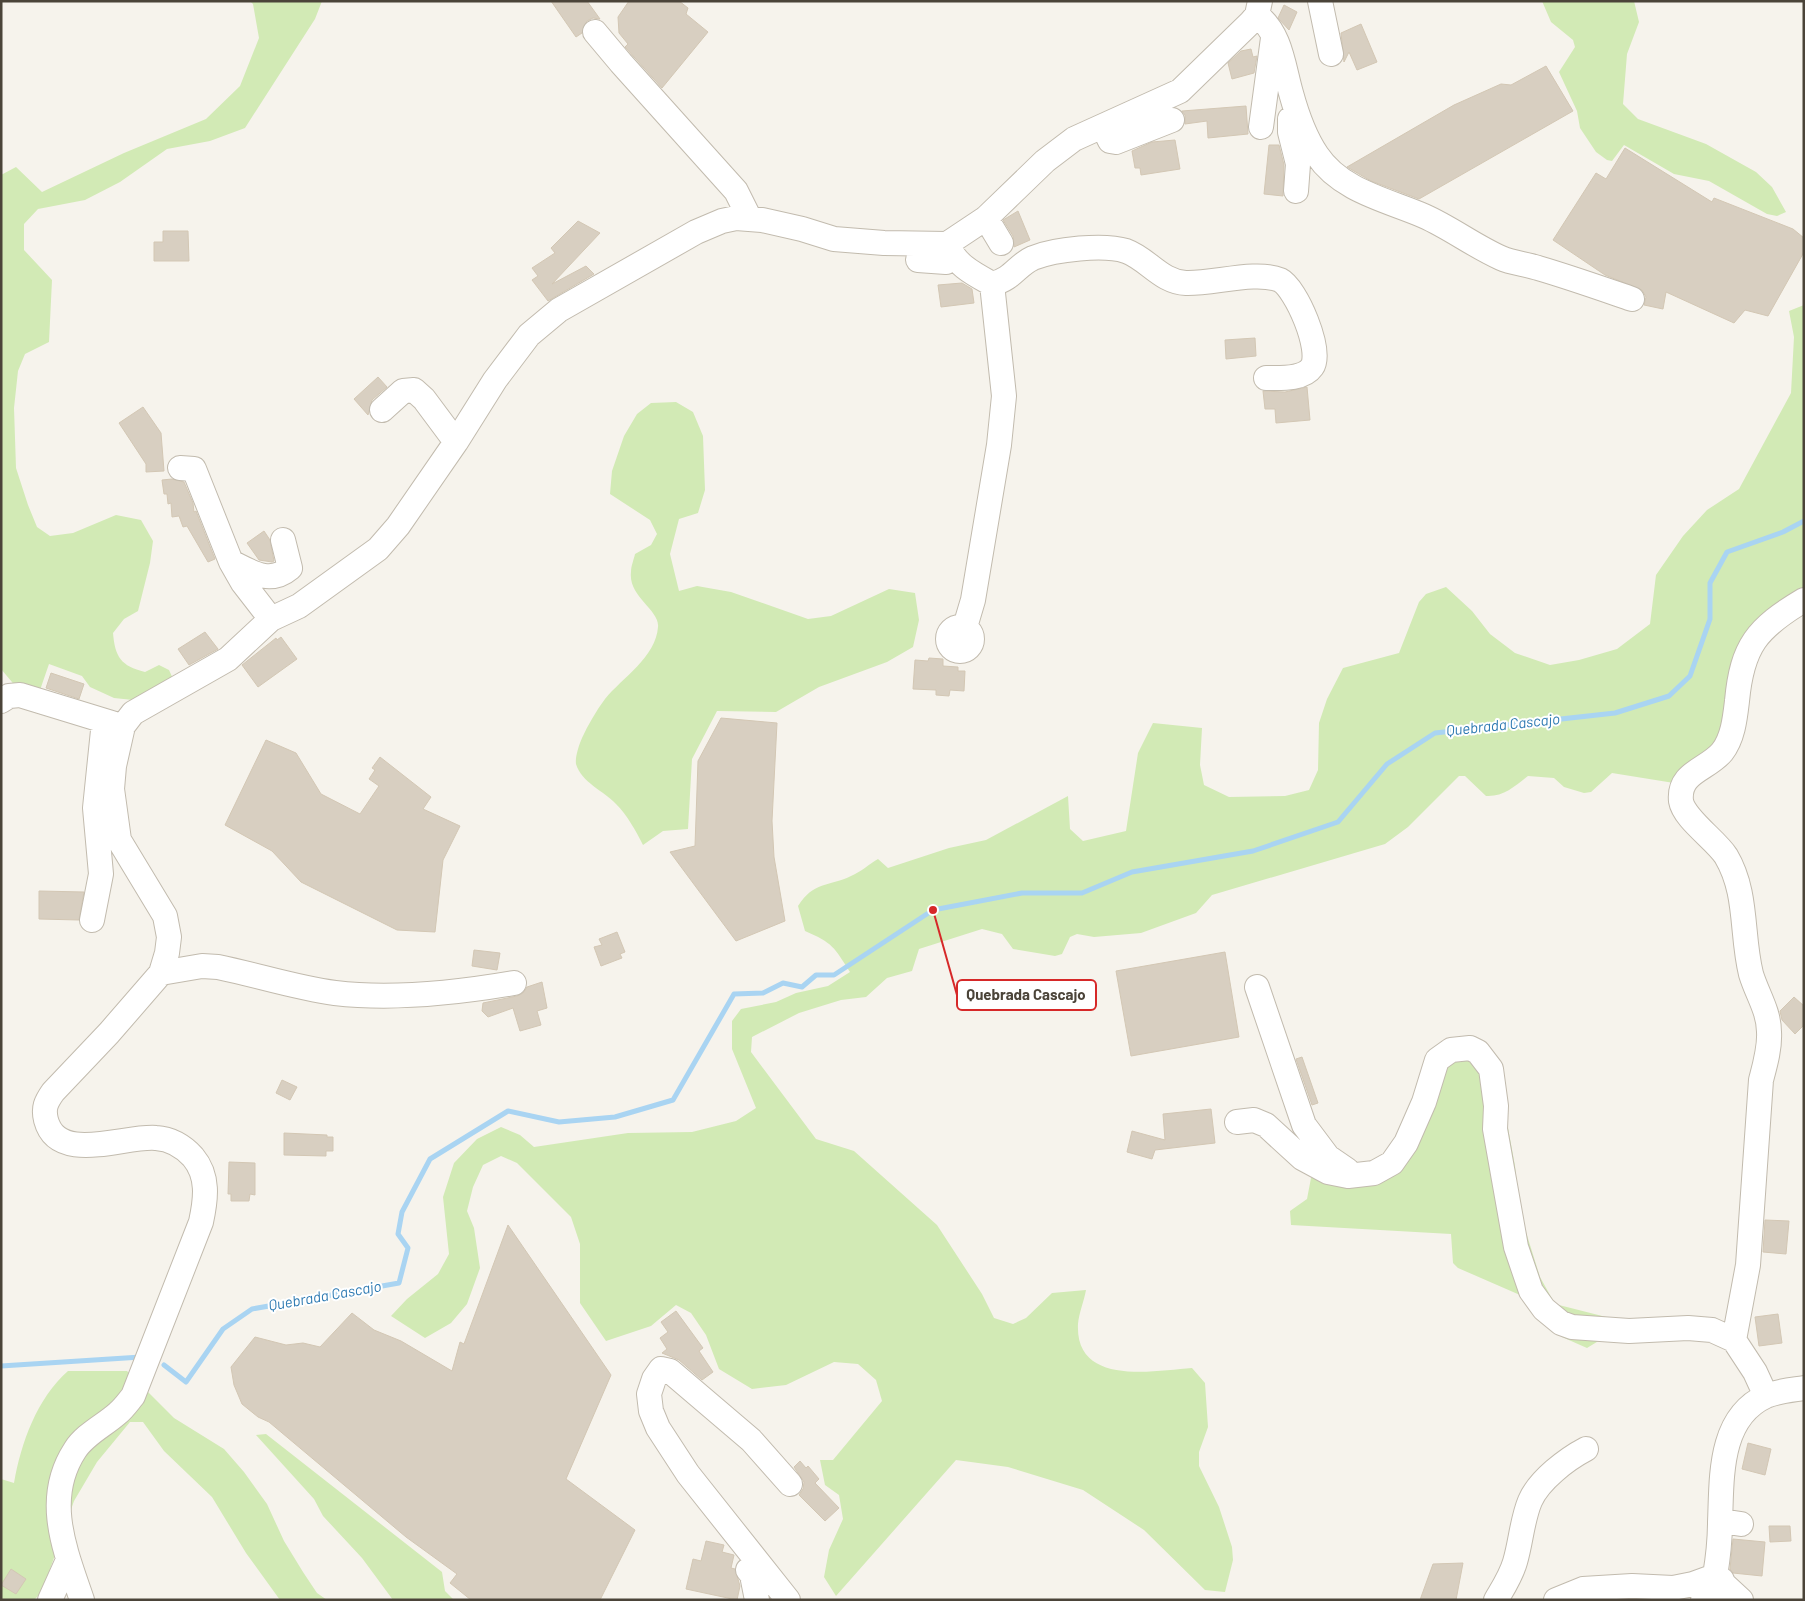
<svg xmlns="http://www.w3.org/2000/svg" width="1805" height="1601" font-family="Barlow,sans-serif">
  <style>
    .green { fill: #d2eab5 }
    .lines { fill: none; stroke-linecap: round; stroke-linejoin: round }
    .stream { stroke: #a9d4f2; stroke-width: 5 }
    .building { fill: #d8cfc1; stroke: #d3c7b4 }
    .minor-casing { stroke: #c2bbae; stroke-width: 26 }
    .minor { stroke: #fff; stroke-width: 24 }
    .labels { text-anchor: middle; stroke-width: 4; stroke-linejoin: round; paint-order: stroke }
    .water-label { font-size: 15px; font-style: italic; fill: #2e7ab2; stroke: #fff }
    .leader { fill: none; stroke: #d62828; stroke-width: 2 }
    .callout-dot { fill: #d62828; stroke: #fff; stroke-width: 2 }
    .callout { fill: #fff; stroke: #d62828; stroke-width: 2 }
    .callout-label { font-size: 15px; text-anchor: middle; font-weight: bold; fill: #4b4439 }
  </style>
  <rect width="100%" height="100%" fill="#f6f3ec"/>
  <path class="green" d="M 250,1 L 322,1 L 315,19 L 245,128 L 210,141 L 167,149 L 120,182 L 85,200 L 38,209 L 24,224 L 24,250 L 52,280 L 49,342 L 25,354 L 18,371 L 14,408 L 16,468 L 28,505 L 37,527 L 50,536 L 73,533 L 116,515 L 141,520 L 153,541 L 150,563 L 138,611 L 124,619 L 113,633 C 115,657 121,666 145,672 L 159,665 L 169,670 L 174,681 L 133,700 L 114,698 L 90,687 L 82,676 L 49,664 L 39,693 L 17,688 L 1,669 L 1,175 L 16,167 L 42,192 L 124,153 L 206,119 L 240,86 L 259,38 L 253,4 Z
    M 1542,1 L 1634,1 L 1639,22 L 1627,54 L 1623,104 L 1638,119 L 1706,144 L 1756,172 L 1772,187 L 1786,212 L 1777,216 L 1767,214 L 1709,181 L 1674,174 L 1624,145 L 1612,161 L 1607,160 L 1596,152 L 1580,128 L 1577,111 L 1559,72 L 1575,47 L 1573,40 L 1551,22 Z
    M 1804,305 L 1804,589 L 1782,603 L 1714,748 L 1674,783 L 1612,773 L 1591,792 L 1584,793 L 1564,787 L 1554,778 L 1528,776 C 1515,786 1504,797 1486,796 L 1465,776 L 1459,776 L 1408,827 L 1385,844 L 1212,895 L 1196,913 L 1141,933 L 1094,937 L 1077,934 L 1070,937 L 1062,954 L 1055,956 L 1013,949 L 1002,934 L 982,929 L 919,949 L 912,971 L 887,978 L 866,997 L 841,1000 L 799,1013 L 752,1037 L 751,1052 L 816,1139 L 854,1151 L 937,1225 L 982,1294 L 994,1318 L 1013,1324 L 1026,1318 L 1052,1293 L 1086,1290 C 1084,1301 1079,1313 1078,1324 C 1075,1386 1152,1371 1192,1368 L 1205,1383 L 1208,1427 L 1199,1452 L 1199,1466 L 1219,1507 L 1232,1547 L 1233,1560 L 1225,1592 L 1205,1590 L 1144,1530 L 1083,1490 L 1008,1467 L 956,1460 L 836,1596 L 824,1577 L 829,1550 L 843,1519 L 839,1495 L 825,1485 L 820,1460 L 833,1460 L 882,1401 L 876,1380 L 858,1364 L 834,1362 L 786,1385 L 752,1389 L 719,1369 L 706,1335 L 691,1313 L 676,1305 L 651,1326 L 606,1341 L 580,1303 L 580,1244 L 571,1217 L 517,1163 L 501,1156 L 483,1165 L 473,1187 L 467,1211 L 474,1228 L 480,1268 L 467,1304 L 451,1323 L 425,1338 L 391,1316 L 407,1299 L 438,1274 L 449,1254 L 443,1197 L 454,1163 L 477,1139 L 501,1127 L 520,1135 L 534,1147 L 628,1133 L 692,1132 L 736,1121 L 756,1108 L 732,1049 L 732,1021 L 741,1009 L 776,1002 L 796,993 L 828,986 L 850,972 C 834,947 833,943 805,931 L 798,906 C 814,881 828,887 851,876 C 861,872 869,864 878,859 L 888,868 L 949,848 L 986,840 L 1068,796 L 1070,829 L 1083,841 L 1126,831 L 1138,753 L 1153,723 L 1202,728 L 1200,765 L 1204,785 L 1229,797 L 1285,796 L 1309,790 L 1318,770 L 1319,723 L 1327,699 L 1343,668 L 1399,653 L 1419,602 L 1426,594 L 1446,587 L 1472,611 L 1490,634 L 1515,653 L 1550,665 L 1579,660 L 1617,649 L 1650,624 L 1656,575 L 1683,536 L 1707,510 L 1739,489 L 1791,393 L 1794,337 L 1789,311 Z
    M 676,402 L 693,412 L 703,436 L 705,490 L 698,513 L 679,519 L 670,554 L 679,591 L 697,586 L 731,592 L 808,619 L 831,616 L 889,589 L 915,593 L 919,620 L 913,647 L 887,662 L 819,687 L 776,712 L 717,711 L 692,759 L 688,829 L 663,831 L 643,845 C 636,831 627,815 616,804 C 604,791 581,782 576,764 C 575,757 579,745 582,738 C 588,725 596,711 605,699 C 622,678 656,657 658,627 C 660,610 628,597 631,572 C 631,566 634,559 635,554 L 651,545 L 657,534 L 650,520 L 610,494 L 612,471 L 624,436 L 637,414 L 651,403 Z
    M 1446,1047 L 1497,1068 L 1515,1166 L 1520,1213 L 1540,1277 L 1555,1304 L 1614,1319 L 1605,1337 L 1587,1348 L 1562,1337 L 1520,1295 L 1458,1268 L 1453,1263 L 1451,1234 L 1291,1225 L 1290,1211 L 1307,1199 L 1311,1178 L 1359,1167 L 1391,1153 Z
    M 68,1371 L 127,1371 L 174,1418 L 224,1449 L 244,1472 L 267,1504 L 284,1541 L 303,1572 L 317,1593 L 327,1600 L 280,1600 L 246,1553 L 212,1497 L 164,1451 L 143,1422 L 130,1422 L 97,1462 L 74,1501 L 42,1592 L 34,1600 L 1,1600 L 1,1479 L 14,1483 C 21,1443 37,1398 68,1371 Z
    M 266,1434 L 442,1572 L 445,1591 L 454,1600 L 393,1600 L 362,1558 L 323,1516 L 314,1499 L 256,1435 Z"/>
  <g class="lines">
    <path class="stream" d="M 164,1365 L 186,1382 L 223,1329 L 252,1309 L 399,1283 L 408,1248 L 398,1234 L 402,1212 L 430,1159 L 508,1111 L 559,1122 L 615,1117 L 673,1100 L 734,994 L 763,993 L 783,983 L 802,987 L 816,975 L 834,975 L 933,910 L 1022,893 L 1082,893 L 1132,872 L 1253,851 L 1338,822 L 1387,764 L 1435,733 L 1615,713 L 1669,696 L 1690,676 L 1710,619 L 1710,583 L 1727,552 L 1783,532 L 1804,521
      M 1,1366 L 141,1357"/>
  </g>
  <path class="building" d="M 551,1 L 587,1 L 600,19 L 593,18 L 587,21 L 582,33 L 576,37 Z
    M 629,1 L 679,1 L 688,8 L 686,14 L 708,32 L 662,88 L 625,47 L 628,44 L 619,33 L 618,17 Z
    M 1284,5 L 1297,12 L 1289,30 L 1278,18 Z
    M 1361,24 L 1377,62 L 1357,70 L 1349,52 L 1344,62 L 1341,33 Z
    M 1251,49 L 1253,57 L 1257,56 L 1254,73 L 1232,79 L 1228,63 L 1241,51 Z
    M 1546,66 L 1573,111 L 1419,199 L 1371,181 L 1347,167 L 1454,105 L 1501,84 L 1511,85 Z
    M 1246,106 L 1248,134 L 1208,138 L 1207,121 L 1185,124 L 1185,115 L 1182,111 Z
    M 1175,140 L 1180,169 L 1141,175 L 1140,168 L 1135,168 L 1132,151 L 1152,142 Z
    M 1269,145 L 1279,145 L 1284,165 L 1283,196 L 1264,194 Z
    M 1625,148 L 1712,202 L 1714,198 L 1793,229 L 1804,238 L 1804,252 L 1768,316 L 1745,310 L 1734,323 L 1666,292 L 1663,309 L 1644,305 L 1646,297 L 1642,290 L 1605,275 L 1553,240 L 1596,173 L 1606,179 Z
    M 1018,211 L 1030,240 L 1014,247 L 1013,236 L 1003,220 Z
    M 578,221 L 600,233 L 552,284 L 586,266 L 594,274 L 548,301 L 532,280 L 538,276 L 532,268 L 555,253 L 551,248 Z
    M 163,231 L 188,231 L 189,261 L 154,261 L 154,242 L 163,242 Z
    M 962,283 L 972,289 L 974,303 L 941,307 L 938,285 Z
    M 1255,338 L 1256,356 L 1226,359 L 1225,340 Z
    M 378,377 L 387,387 L 372,400 L 368,415 L 354,399 Z
    M 1307,387 L 1310,420 L 1276,423 L 1275,409 L 1265,409 L 1263,391 L 1285,392 Z
    M 143,407 L 161,433 L 164,471 L 146,472 L 146,464 L 119,423 Z
    M 172,479 L 184,482 L 193,503 L 194,512 L 196,511 L 215,559 L 208,562 L 187,526 L 183,527 L 179,516 L 172,517 L 171,503 L 168,504 L 167,494 L 164,494 L 162,480 Z
    M 264,531 L 270,540 L 274,561 L 272,562 L 259,560 L 247,543 Z
    M 205,632 L 218,649 L 189,665 L 178,649 Z
    M 281,637 L 297,659 L 258,687 L 242,665 L 276,638 L 277,640 Z
    M 929,658 L 943,659 L 943,666 L 958,667 L 958,671 L 965,671 L 964,691 L 950,690 L 949,696 L 936,695 L 936,690 L 913,689 L 915,660 L 928,661 Z
    M 51,673 L 84,684 L 79,699 L 46,688 Z
    M 721,718 L 777,723 L 772,821 L 774,857 L 785,921 L 736,941 L 670,852 L 695,846 L 698,761 Z
    M 266,740 L 296,753 L 321,794 L 360,814 L 379,786 L 369,779 L 375,770 L 372,768 L 380,757 L 431,797 L 423,809 L 460,826 L 443,860 L 435,932 L 397,930 L 301,882 L 272,851 L 225,825 Z
    M 39,891 L 84,892 L 79,920 L 39,919 Z
    M 617,932 L 625,952 L 620,954 L 622,958 L 601,966 L 594,947 L 602,945 L 599,939 Z
    M 474,950 L 500,953 L 497,970 L 472,966 Z
    M 1225,952 L 1239,1037 L 1131,1056 L 1116,971 Z
    M 542,982 L 547,1008 L 537,1011 L 541,1025 L 520,1031 L 513,1008 L 488,1017 L 482,1011 L 483,1003 L 517,996 L 523,993 L 527,987 Z
    M 1794,997 L 1804,1006 L 1804,1025 L 1795,1034 L 1782,1020 L 1780,1011 Z
    M 1302,1057 L 1318,1103 L 1312,1105 L 1296,1059 Z
    M 282,1080 L 297,1087 L 290,1100 L 276,1093 Z
    M 1211,1109 L 1215,1143 L 1155,1150 L 1152,1159 L 1127,1152 L 1132,1131 L 1165,1140 L 1163,1114 Z
    M 284,1133 L 327,1135 L 327,1137 L 333,1137 L 333,1151 L 326,1151 L 326,1156 L 284,1155 Z
    M 229,1162 L 255,1163 L 255,1195 L 250,1194 L 249,1201 L 231,1201 L 231,1194 L 228,1194 Z
    M 1765,1220 L 1789,1221 L 1786,1254 L 1763,1252 Z
    M 508,1225 L 611,1375 L 566,1479 L 635,1530 L 600,1600 L 471,1600 L 450,1583 L 457,1574 L 406,1537 L 269,1422 L 258,1417 L 242,1404 L 234,1385 L 231,1367 L 255,1337 L 286,1345 L 303,1343 L 320,1347 L 352,1313 L 374,1330 L 401,1341 L 452,1371 L 460,1342 L 464,1344 Z
    M 676,1311 L 703,1348 L 699,1351 L 713,1372 L 702,1380 L 679,1360 L 662,1353 L 667,1349 L 660,1338 L 668,1332 L 661,1322 Z
    M 1778,1314 L 1782,1343 L 1759,1346 L 1755,1317 Z
    M 1748,1443 L 1771,1449 L 1765,1475 L 1742,1469 Z
    M 800,1461 L 806,1468 L 808,1466 L 819,1479 L 815,1483 L 839,1508 L 825,1521 L 799,1495 L 803,1489 L 804,1482 L 794,1467 Z
    M 1769,1526 L 1790,1526 L 1791,1541 L 1770,1542 Z
    M 1733,1539 L 1765,1542 L 1762,1576 L 1733,1573 L 1730,1569 Z
    M 706,1541 L 724,1545 L 722,1552 L 734,1555 L 731,1568 L 735,1569 L 740,1586 L 737,1600 L 686,1589 L 693,1559 L 701,1561 Z
    M 1463,1563 L 1456,1600 L 1420,1600 L 1433,1564 Z
    M 11,1569 L 26,1579 L 16,1594 L 1,1585 Z"/>
  <g class="lines">
    <defs>
      <path id="minor" d="M 1320,1 L 1331,54
        M 1257,15 C 1281,34 1283,65 1291,93 C 1297,115 1304,136 1317,155 C 1341,191 1387,200 1424,216 C 1451,228 1474,246 1501,258 C 1512,263 1526,264 1538,268 C 1569,277 1600,288 1632,299
        M 595,32 L 621,63 L 736,191 L 750,219
        M 1290,119 L 1290,132 L 1298,164 L 1296,191
        M 1103,127 L 1110,141 L 1116,142 L 1172,120
        M 1261,127 L 1273,38
        M 986,218 L 1001,243
        M 947,244 C 956,265 972,273 992,284 L 1004,396 L 999,445 L 973,600 L 965,627
        M 918,260 L 946,262 L 952,255
        M 992,284 C 1013,279 1017,265 1033,258 C 1055,249 1104,244 1126,251 C 1148,259 1161,282 1186,283 C 1213,284 1256,270 1280,280 C 1296,288 1323,351 1312,367 C 1303,380 1279,378 1266,378
        M 382,410 L 403,391 L 414,390 L 424,399 L 456,442
        M 180,468 L 194,469 L 231,562 L 243,583 L 271,619
        M 231,562 C 251,572 270,585 290,568 L 283,540
        M948 639a12 12 0 1 1 24 0a12 12 0 1 1-24 0Z
        M 1,701 L 9,696 L 20,695 L 118,725
        M 92,920 L 101,874 L 95,808 L 104,721
        M 161,973 L 202,966 L 218,967 C 257,975 296,988 335,993 C 394,1000 456,993 514,983
        M 1257,987 L 1304,1125 L 1328,1157 L 1347,1170
        M 1237,1122 L 1254,1120 L 1266,1125 L 1302,1158 L 1328,1172 L 1348,1176 L 1374,1173 L 1392,1163 L 1406,1143 L 1424,1102 L 1437,1060 L 1451,1050 L 1470,1048 L 1478,1052 L 1491,1069 L 1496,1106 L 1495,1129 L 1516,1247 L 1531,1291 L 1544,1309 L 1561,1323 L 1572,1327 L 1629,1331 L 1688,1328 L 1712,1330 L 1734,1340
        M 1766,1396 L 1755,1372 L 1734,1340 L 1748,1265 L 1761,1080 C 1765,1065 1770,1048 1769,1032 C 1769,1011 1757,994 1751,974 C 1741,934 1748,893 1726,856 C 1716,840 1684,819 1681,801 C 1678,772 1707,770 1722,752 C 1733,738 1735,718 1737,701 C 1742,646 1757,628 1804,600
        M 1721,1521 L 1741,1524
        M 748,1570 L 752,1575 L 757,1600
        M 1715,1576 L 1741,1600
        M 50,1600 L 68,1560
        M 82,1600 C 65,1550 43,1499 75,1450 C 85,1434 105,1425 118,1413 C 124,1408 128,1402 133,1396 L 201,1222 C 206,1199 209,1176 193,1157 C 183,1146 171,1139 156,1138 C 125,1135 58,1165 46,1120 C 43,1108 46,1102 53,1092 L 109,1033 L 161,973 L 167,953 L 169,937 L 165,916 L 119,840 L 112,789 L 114,766 L 123,726 L 133,713 L 228,659 L 271,619 L 299,606 L 378,549 L 398,526 L 456,442 L 495,380 L 529,335 L 559,310 L 696,232 L 722,221 L 736,218 L 762,220 L 802,229 L 834,239 L 884,243 L 947,244 L 986,218 L 1045,161 L 1074,139 L 1180,91 L 1251,22 L 1257,15 L 1260,1
        M 788,1600 L 688,1474 L 658,1428 L 651,1411 L 649,1394 L 654,1379 L 661,1369 L 670,1371 L 751,1440 L 790,1484
        M 1496,1600 C 1503,1588 1511,1576 1515,1562 C 1521,1542 1522,1520 1530,1501 C 1539,1480 1567,1459 1586,1449
        M 1556,1600 L 1583,1589 L 1632,1586 L 1673,1588 L 1693,1584 L 1715,1576 C 1718,1558 1720,1540 1720,1522 C 1722,1479 1718,1418 1766,1396 C 1778,1391 1791,1390 1804,1388
        M 1703,1600 C 1715,1596 1719,1593 1722,1580"/>
    </defs>
    <use href="#minor" class="minor-casing"/>
    <use href="#minor" class="minor"/>
  </g>
  <g class="labels">
    <g class="water-label">
      <text transform="translate(1503 725) rotate(-6)" y="5">Quebrada Cascajo</text>
      <text transform="translate(325 1296) rotate(-10)" y="5">Quebrada Cascajo</text>
    </g>
  </g>
  <path class="leader" d="M933 910L957 995"/>
  <circle class="callout-dot" cx="933" cy="910" r="5"/>
  <rect class="callout" x="957" y="980" width="139" height="30" rx="5"/>
  <g class="callout-label">
    <text x="1026" y="1000">Quebrada Cascajo</text>
  </g>
  <rect width="1805" height="1601" fill="none" stroke="#4b4439" stroke-width="5"/>
</svg>
